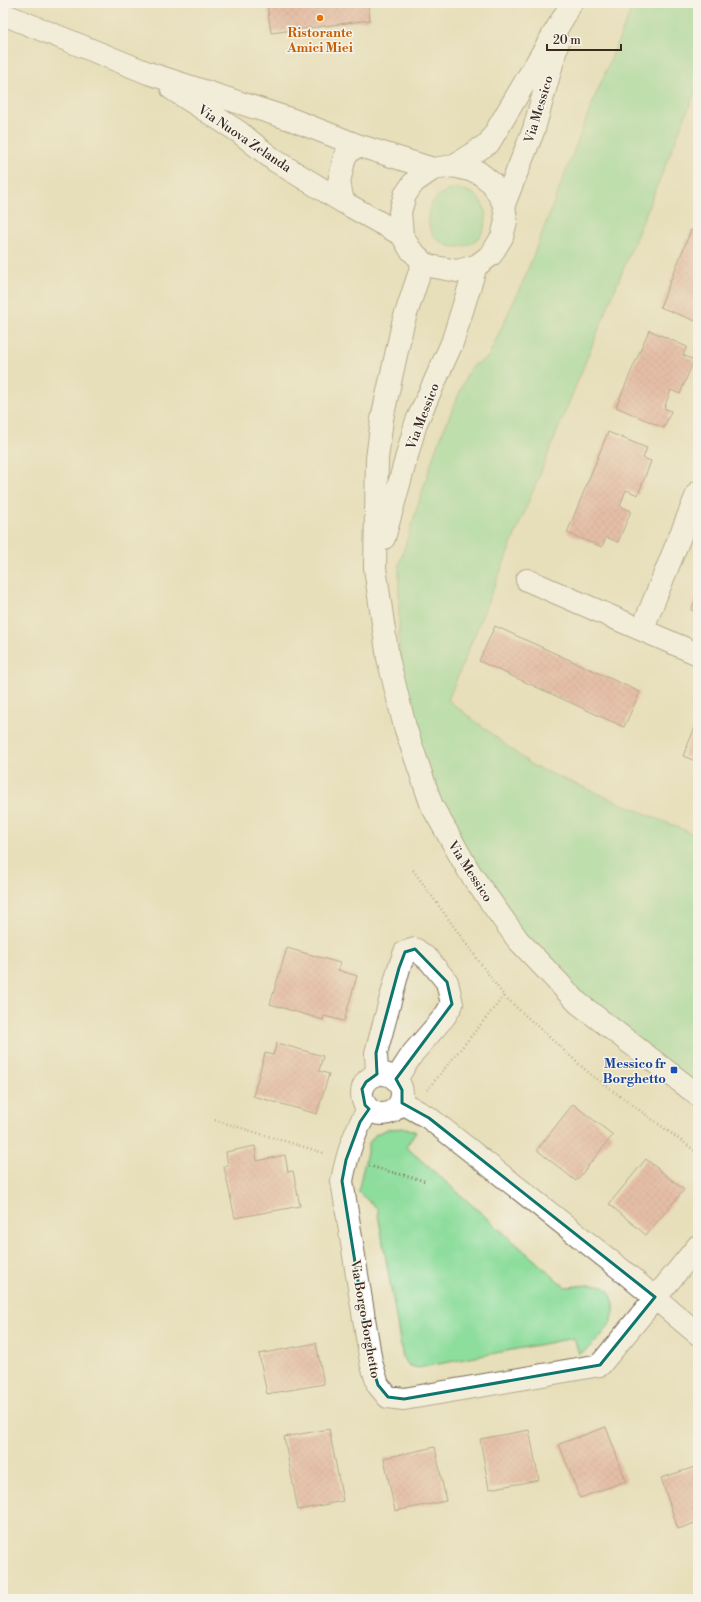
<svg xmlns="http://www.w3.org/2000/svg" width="701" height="1602" font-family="'Libre Bodoni',serif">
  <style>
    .green { fill: #8ddd9c; stroke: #64845d }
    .building { fill: url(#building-cross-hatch) }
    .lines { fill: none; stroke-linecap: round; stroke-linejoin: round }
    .minor-casing { stroke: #776955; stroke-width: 24 }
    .path { stroke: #776955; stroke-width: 2.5; stroke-dasharray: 1 3; stroke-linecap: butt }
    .minor { stroke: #fff; stroke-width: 22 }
    .marked { fill: none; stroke: #0f766e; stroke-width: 3; stroke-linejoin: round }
    .food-dot { fill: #e8710a; stroke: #f7f3e8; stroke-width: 1.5 }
    .transit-dot { fill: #1a4fb4; stroke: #f7f3e8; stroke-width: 1.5 }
    .labels { text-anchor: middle; stroke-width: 3; stroke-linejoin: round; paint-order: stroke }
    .food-label { font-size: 13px; font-weight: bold; fill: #c56008; stroke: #f7f3e8 }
    .street-label { font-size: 13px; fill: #3b2a1e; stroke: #f7f3e8 }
    .transit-label { font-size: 13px; font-weight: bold; fill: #164399; stroke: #f7f3e8; text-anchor: end }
  </style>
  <defs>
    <pattern id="building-cross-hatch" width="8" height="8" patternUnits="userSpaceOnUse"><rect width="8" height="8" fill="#e3958d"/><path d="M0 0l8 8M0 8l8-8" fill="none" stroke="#b97a73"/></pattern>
  </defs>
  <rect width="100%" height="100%" fill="#f7f3e8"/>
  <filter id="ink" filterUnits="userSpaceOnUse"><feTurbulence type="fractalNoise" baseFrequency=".025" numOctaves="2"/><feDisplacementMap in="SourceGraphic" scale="8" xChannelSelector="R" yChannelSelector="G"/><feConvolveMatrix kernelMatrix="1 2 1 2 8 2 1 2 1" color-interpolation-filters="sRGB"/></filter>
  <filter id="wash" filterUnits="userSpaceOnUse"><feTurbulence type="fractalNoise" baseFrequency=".012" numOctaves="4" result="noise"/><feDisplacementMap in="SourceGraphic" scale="16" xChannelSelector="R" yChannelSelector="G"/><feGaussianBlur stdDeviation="0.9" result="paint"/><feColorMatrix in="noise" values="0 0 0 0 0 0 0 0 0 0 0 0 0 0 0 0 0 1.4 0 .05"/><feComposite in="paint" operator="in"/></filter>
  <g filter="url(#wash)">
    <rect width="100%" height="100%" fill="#e7dfba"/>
    <path class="green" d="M 634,3 L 698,3 L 698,85 L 448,700 L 533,766 L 698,836 L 698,1106 L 575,1007 L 460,872 L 399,727 L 399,565 L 436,448 L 470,368 L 488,357 L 525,277 L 594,99 Z
      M428 218a29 29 0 1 1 58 0a29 29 0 1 1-58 0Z
      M 406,1128 L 416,1132 L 406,1147 L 565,1287 C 574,1287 595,1283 603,1286 C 608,1289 610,1292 612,1298 C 622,1318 596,1345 579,1354 L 574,1338 L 418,1368 L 408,1365 L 403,1358 L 377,1208 L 358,1192 L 369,1143 L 376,1134 L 388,1129 Z"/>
    <g id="blocks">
      <path class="building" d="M 267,3 L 368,3 L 370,20 L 271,33 Z
        M 691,230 L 698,233 L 698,322 L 660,307 Z
        M 649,330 L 687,347 L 683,355 L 694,360 L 680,394 L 671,390 L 664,408 L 671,411 L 664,428 L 616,407 Z
        M 608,432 L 647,448 L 643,458 L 651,461 L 638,495 L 626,490 L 620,506 L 631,511 L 618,542 L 606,537 L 602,547 L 567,533 Z
        M 698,593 L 698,613 L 691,610 Z
        M 495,626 L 640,692 L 624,727 L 479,661 Z
        M 698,720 L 698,762 L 683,756 Z
        M 287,948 L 340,963 L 338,970 L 357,976 L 344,1021 L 324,1016 L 323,1020 L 270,1004 Z
        M 277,1043 L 323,1056 L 319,1071 L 329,1074 L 317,1114 L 253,1096 L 265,1053 L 273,1055 Z
        M 573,1104 L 613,1135 L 576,1181 L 537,1150 Z
        M 255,1146 L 257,1161 L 285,1155 L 288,1172 L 293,1171 L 300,1206 L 235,1218 L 224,1167 L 228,1166 L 226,1152 Z
        M 646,1159 L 684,1190 L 646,1235 L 609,1204 Z
        M 316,1343 L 324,1384 L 267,1394 L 259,1354 Z
        M 606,1427 L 626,1481 L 580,1498 L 559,1444 Z
        M 329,1429 L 343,1501 L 298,1510 L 284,1437 Z
        M 529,1430 L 539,1480 L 489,1489 L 480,1439 Z
        M 435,1447 L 446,1501 L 395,1511 L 384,1458 Z
        M 698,1466 L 698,1522 L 678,1529 L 661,1478 Z"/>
    </g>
  </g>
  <g filter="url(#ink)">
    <use href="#blocks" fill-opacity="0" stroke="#776955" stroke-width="1"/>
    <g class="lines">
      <defs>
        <path id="minor" d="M 3,14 L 148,73 L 293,120 L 357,145 L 433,169
          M 172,89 L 239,132 L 274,160 L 343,202 L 402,235
          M 453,166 L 478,172 L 492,183 L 504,204 L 506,221 L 502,237 L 491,255 L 476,266 L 457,271 L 430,266 L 423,262 L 410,249 L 402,235 L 400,212 L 405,195 L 414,182 L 433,169 L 453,166 L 489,143 L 566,13 L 571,3
          M 343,202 L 339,182 L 345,156 L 357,145
          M 504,204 L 534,129 L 558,42
          M 423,262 L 403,323 L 382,419 L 377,459 L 375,568 L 388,658 L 405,727 L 432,806 L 470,873 L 518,940 L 578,1003 L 698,1095
          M 698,492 L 642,630 L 698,654
          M 384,538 L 416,423 L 452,343 L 476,266
          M 527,580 L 642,630
          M362 1094a20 20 0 1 1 40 0a20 20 0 1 1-40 0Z
          M 377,1074 L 376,1053 L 399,968 L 405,952 L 415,949 L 429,960 L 447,982 L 452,1004 L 445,1016 L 413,1053 L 396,1079
          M 401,1102 L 429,1118 L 623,1271 L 698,1334
          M 369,1109 C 354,1130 347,1155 342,1181 L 371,1362 L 378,1385 L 388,1397 L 404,1399 L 600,1365 L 698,1246"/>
      </defs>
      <use href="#minor" class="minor-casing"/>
      <path class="path" d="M 413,870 L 504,996 L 590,1074 L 698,1153
        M 427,1090 L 504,996
        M 215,1120 L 324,1153
        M 369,1166 L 425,1181"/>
      <use href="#minor" class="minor"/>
    </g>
  </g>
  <path d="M0 0H701V1602H0ZM 415,949 L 447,982 L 452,1004 L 396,1079 L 402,1090 L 402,1103 L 429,1118 L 655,1297 L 600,1365 L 404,1399 L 388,1397 L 378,1385 L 371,1362 L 342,1181 L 346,1160 L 360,1122 L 369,1109 L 365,1105 L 362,1089 L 366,1082 L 377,1074 L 376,1053 L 399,968 L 405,952 Z" fill="#e7dfba" fill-opacity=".55" fill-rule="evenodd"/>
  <path class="marked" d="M 415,949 L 447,982 L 452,1004 L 396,1079 L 402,1090 L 402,1103 L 429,1118 L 655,1297 L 600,1365 L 404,1399 L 388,1397 L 378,1385 L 371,1362 L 342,1181 L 346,1160 L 360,1122 L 369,1109 L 365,1105 L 362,1089 L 366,1082 L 377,1074 L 376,1053 L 399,968 L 405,952 Z"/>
  <circle class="food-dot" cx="320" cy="18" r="4"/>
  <rect class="transit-dot" x="670" y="1066" width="8" height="8" rx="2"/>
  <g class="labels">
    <g class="food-label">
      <text x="320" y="37">Ristorante<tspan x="320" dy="15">Amici Miei</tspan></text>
    </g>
    <g class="street-label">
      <text transform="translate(538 109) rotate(-73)" y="5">Via Messico</text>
      <text transform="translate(245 138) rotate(34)" y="5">Via Nuova Zelanda</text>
      <text transform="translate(422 416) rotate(-69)" y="5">Via Messico</text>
      <text transform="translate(471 871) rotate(57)" y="5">Via Messico</text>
      <text transform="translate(366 1319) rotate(80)" y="5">Via Borgo Borghetto</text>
    </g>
    <g class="transit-label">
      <text x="666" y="1068">Messico fr<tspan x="666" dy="15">Borghetto</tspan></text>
    </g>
  </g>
  <rect width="701" height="1602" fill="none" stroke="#f7f3e8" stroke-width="16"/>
  <path d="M547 44v6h74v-6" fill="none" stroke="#3b2a1e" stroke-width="2"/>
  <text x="553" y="44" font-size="12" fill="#3b2a1e" stroke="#f7f3e8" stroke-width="3" paint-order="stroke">20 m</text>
</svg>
